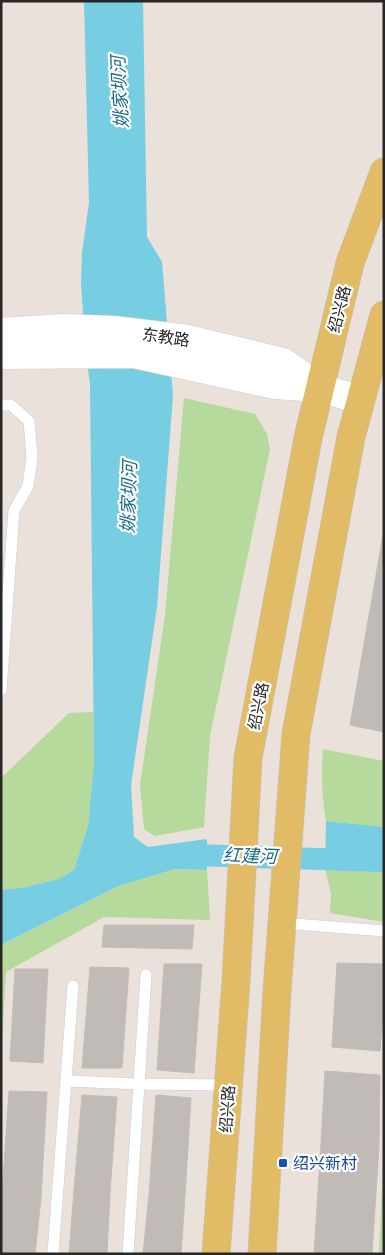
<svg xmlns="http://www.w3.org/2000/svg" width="385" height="1255" font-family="Karla,'Noto Sans SC',sans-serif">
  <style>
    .green { fill: #b6da9b }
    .water { fill: #77cde1 }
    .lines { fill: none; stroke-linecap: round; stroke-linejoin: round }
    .canal { stroke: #77cde1; stroke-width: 22 }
    .building { fill: #c1bbb7; stroke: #c3bdb4 }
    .lane-casing { stroke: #c9cdd8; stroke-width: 12 }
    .secondary-casing { stroke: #c9cdd8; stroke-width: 29 }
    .primary-casing { stroke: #c3c3c3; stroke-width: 29 }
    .lane { stroke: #fff; stroke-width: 11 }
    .secondary { stroke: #fff; stroke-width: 28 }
    .primary { stroke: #e1bb66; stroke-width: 28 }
    .transit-dot { fill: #1a4fb4; stroke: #fff; stroke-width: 2 }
    .labels { text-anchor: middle; stroke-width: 4.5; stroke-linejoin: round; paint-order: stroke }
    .street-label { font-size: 16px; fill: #272727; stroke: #fff }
    .transit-label { font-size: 16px; fill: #164399; stroke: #fff; text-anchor: start }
    .water-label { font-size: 18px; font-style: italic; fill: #1a6b89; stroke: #fff }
  </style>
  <rect width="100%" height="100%" fill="#e9e1da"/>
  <path class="green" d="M 184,398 L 255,414 L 267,434 L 270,449 L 210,736 L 204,827 L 155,836 L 144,829 L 140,785 L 165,615 Z
    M 93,712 L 94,763 L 88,826 L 74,870 L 59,879 L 26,887 L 1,890 L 1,778 L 69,713 Z
    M 323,749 L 384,761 L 384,827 L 326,821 C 322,797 321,774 323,749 Z
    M 175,869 L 207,870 L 210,920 L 104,917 L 6,972 L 1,1061 L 1,945 L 119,886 Z
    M 325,869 L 384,872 L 384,922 L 330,913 L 331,894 Z
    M 384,1139 L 384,1254 L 379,1254 Z"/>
  <path class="water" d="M 84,1 L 143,1 L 147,237 L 162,262 L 173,395 L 157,607 L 131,785 L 134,837 L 148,847 L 207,839 L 207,870 L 175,869 L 119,886 L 1,945 L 1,890 L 26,887 L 59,879 L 74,870 L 88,826 L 94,762 L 90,384 L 86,356 L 81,283 L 82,253 L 89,202 Z
    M 326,821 L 384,827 L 384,872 L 325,869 Z"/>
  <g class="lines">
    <path class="canal" d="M 177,857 L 194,855 L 384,861"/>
  </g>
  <path class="building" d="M 384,529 L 384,732 L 350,725 Z
    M 104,925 L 194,925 L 192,949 L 102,947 Z
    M 337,963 L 384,964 L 384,1000 L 380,1051 L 332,1047 Z
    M 164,964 L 202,964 L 194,1073 L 157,1070 Z
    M 90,967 L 129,968 L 122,1068 L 82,1068 Z
    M 15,969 L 48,969 L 43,1063 L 10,1061 Z
    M 325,1071 L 380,1075 L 379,1146 L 321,1144 Z
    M 9,1091 L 47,1092 L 41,1198 L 2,1194 Z
    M 82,1095 L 117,1097 L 110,1193 L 74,1190 Z
    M 156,1095 L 191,1098 L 185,1196 L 149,1195 Z
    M 321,1144 L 379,1146 L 372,1254 L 314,1254 Z
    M 74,1190 L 110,1193 L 107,1254 L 69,1254 Z
    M 2,1194 L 41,1198 L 35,1254 L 1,1254 Z
    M 149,1195 L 185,1196 L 181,1254 L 143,1254 Z"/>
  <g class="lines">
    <defs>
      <path id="lane" d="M 1,405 L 11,405 L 29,421 L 32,457 L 28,486 L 14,511 L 1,690
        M 282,923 L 384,931
        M 66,1081 L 139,1084 L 229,1085
        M 53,1254 L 73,986
        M 128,1254 L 146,975"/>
      <path id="secondary" d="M 1,332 L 63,328 L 114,330 L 188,339 L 283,362 L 320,388
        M 1,355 L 134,354 L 275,385 L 320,388 L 361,400"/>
      <path id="primary" d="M 216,1254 L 236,981 L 248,758 L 308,438 L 350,263 L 384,172
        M 262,1254 L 277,991 L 296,734 L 351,437 L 384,315"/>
    </defs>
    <use href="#lane" class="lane-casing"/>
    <use href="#secondary" class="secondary-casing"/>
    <use href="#primary" class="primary-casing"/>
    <use href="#lane" class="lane"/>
    <use href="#secondary" class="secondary"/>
    <use href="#primary" class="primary"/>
  </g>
  <rect class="transit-dot" x="278" y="1158" width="10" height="10" rx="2.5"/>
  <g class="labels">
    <g class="street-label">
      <text transform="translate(339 309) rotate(-76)" y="6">绍兴路</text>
      <text transform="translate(166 337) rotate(8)" y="6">东教路</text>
      <text transform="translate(258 706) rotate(-79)" y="6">绍兴路</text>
      <text transform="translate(227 1109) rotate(-86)" y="6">绍兴路</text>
    </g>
    <g class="transit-label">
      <text x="293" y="1169">绍兴新村</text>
    </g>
    <g class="water-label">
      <text transform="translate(120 92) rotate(-93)" y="6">姚家坝河</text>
      <text transform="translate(129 497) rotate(-88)" y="6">姚家坝河</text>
      <text transform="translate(250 856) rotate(2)" y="6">红建河</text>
    </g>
  </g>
  <rect width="385" height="1255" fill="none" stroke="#272727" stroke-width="5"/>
</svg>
